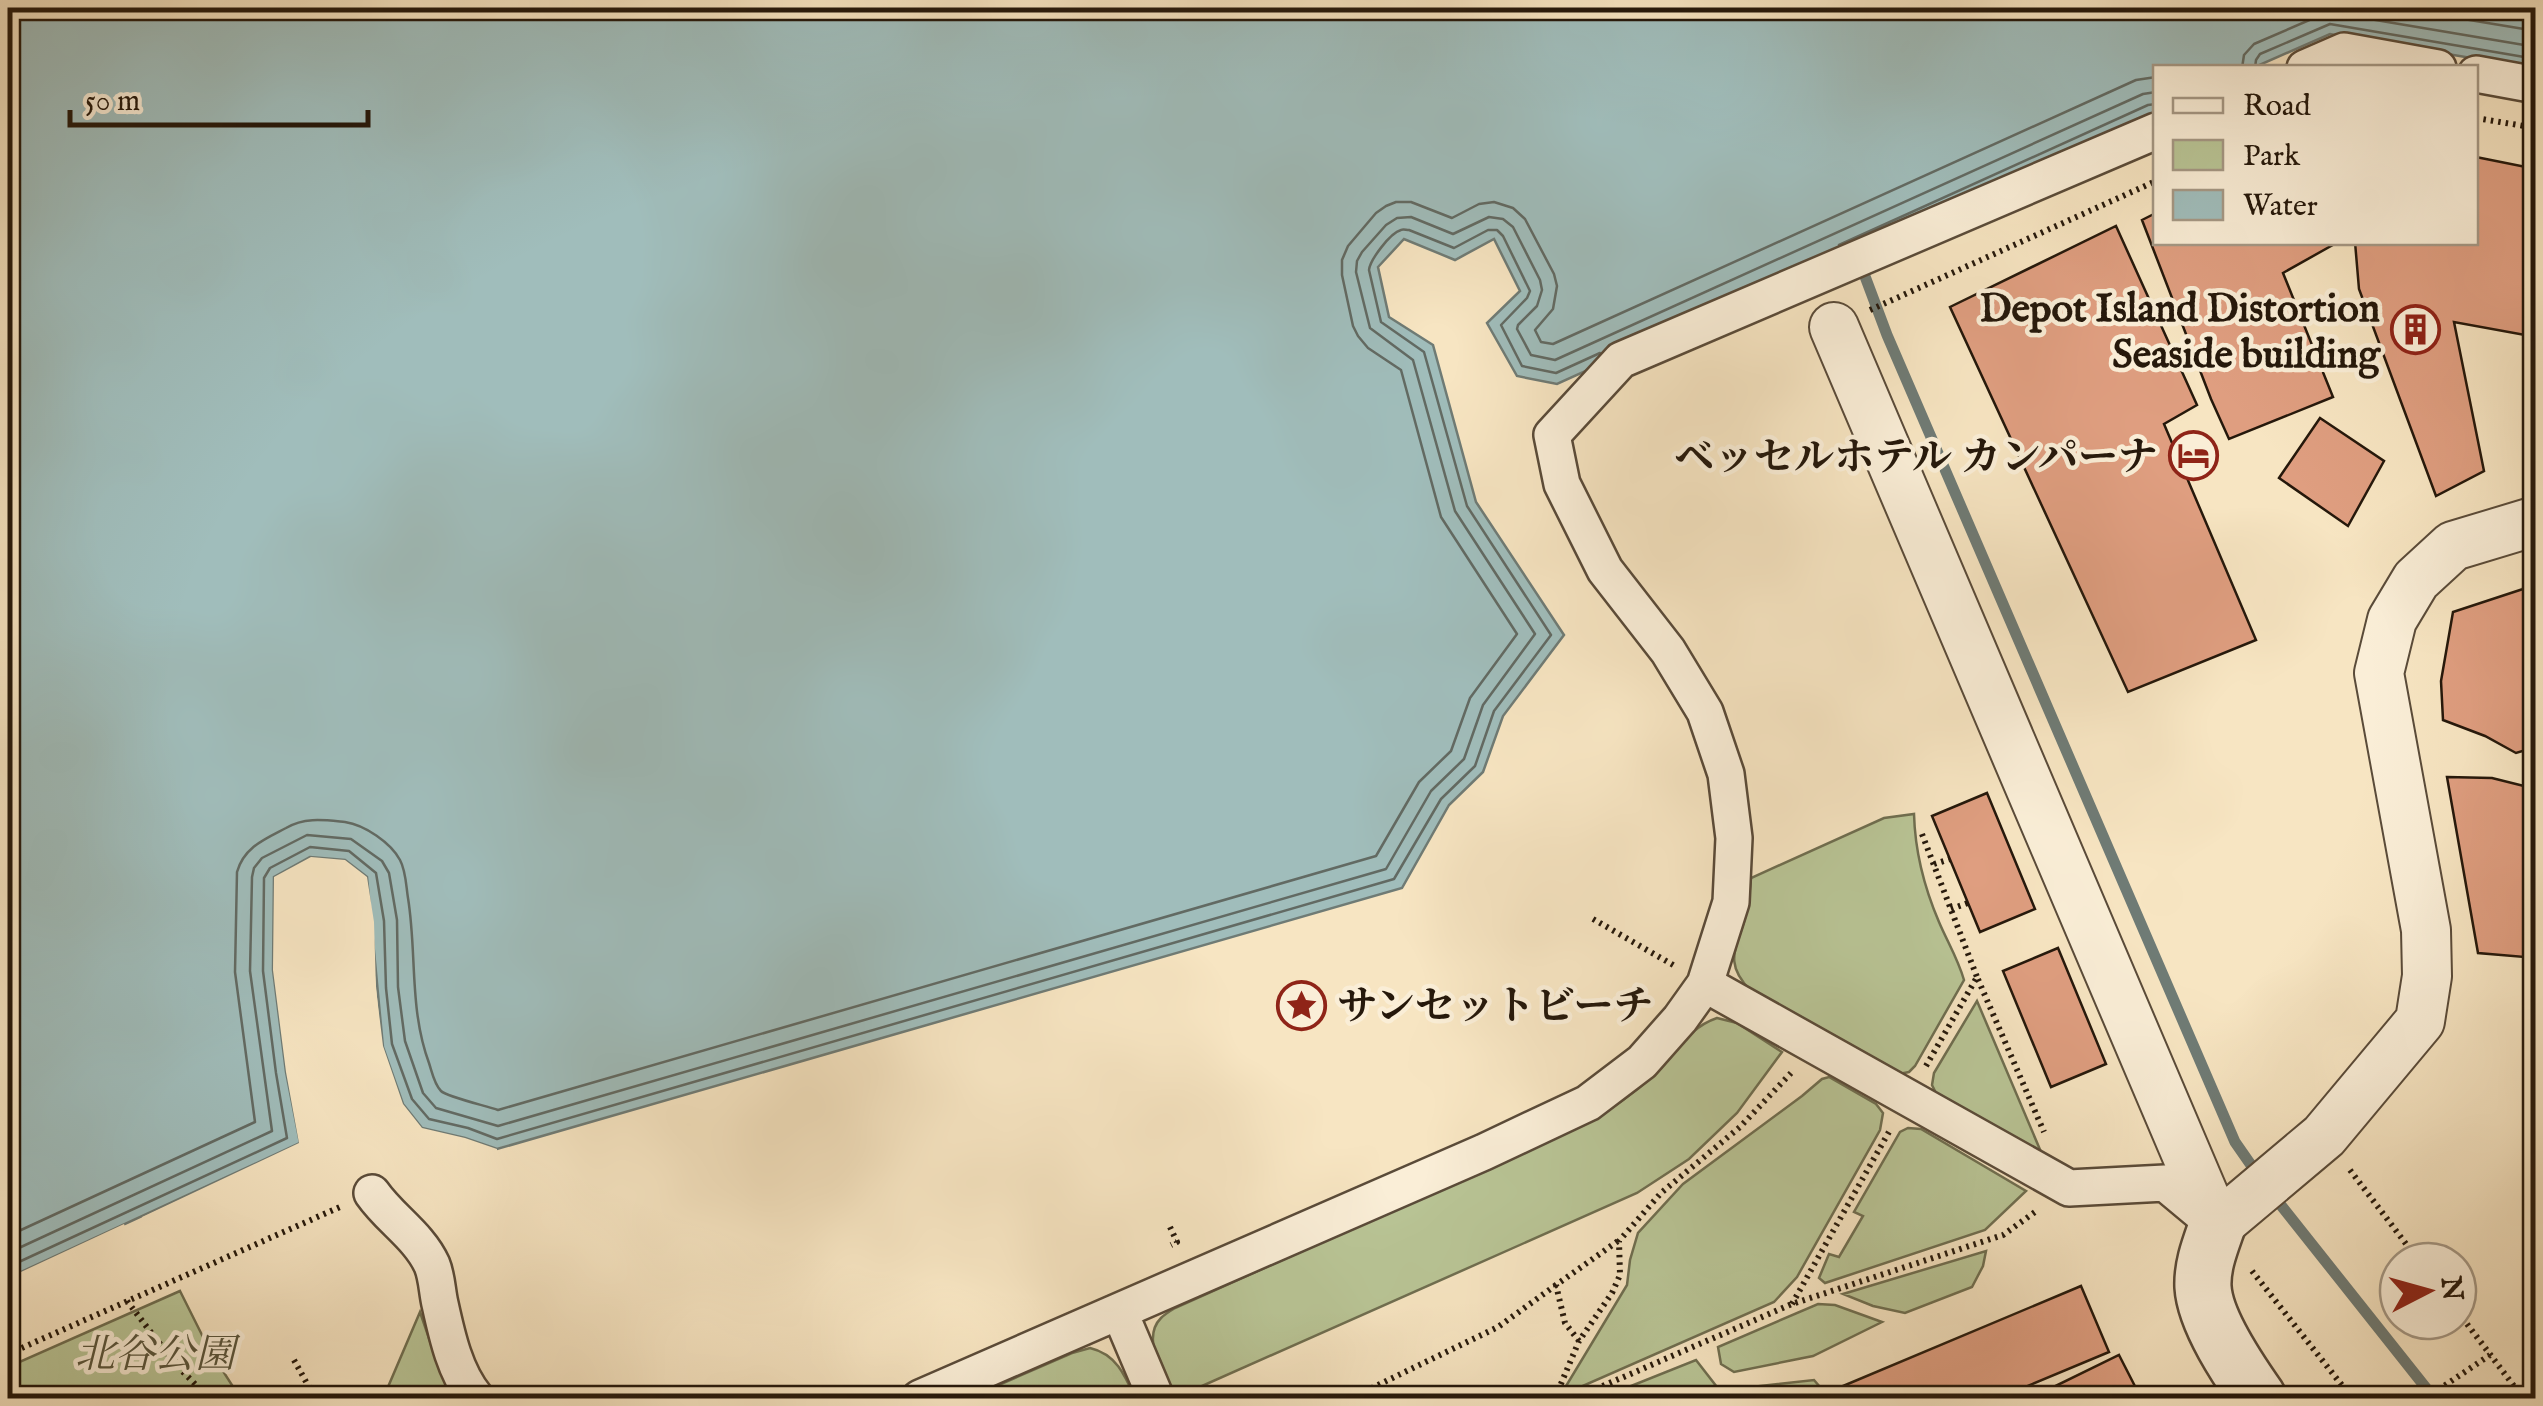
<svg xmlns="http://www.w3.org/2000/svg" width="2543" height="1406" font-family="'IM FELL English','Noto Serif JP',serif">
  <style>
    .green { fill: #b9c596; stroke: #6f6e50; stroke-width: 2.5 }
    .water { fill: #a0bdbb; stroke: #6f7b75; stroke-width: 2.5 }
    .pier { fill: #f7e5c2 }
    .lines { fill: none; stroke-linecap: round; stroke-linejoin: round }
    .shore { stroke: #626a63; stroke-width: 2.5 }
    .stream { stroke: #6f7b75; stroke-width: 11 }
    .building { fill: #df9e80; stroke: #25180b; stroke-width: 2.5 }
    .pedestrian-casing { stroke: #5a4b39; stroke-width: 40 }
    .minor-casing { stroke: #5a4b39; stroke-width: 52 }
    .tertiary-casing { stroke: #5a4b39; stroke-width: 60 }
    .path { stroke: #25180b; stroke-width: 6; stroke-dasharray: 2.5 5; stroke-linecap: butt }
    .pedestrian { stroke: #faeed7; stroke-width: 35 }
    .minor { stroke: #faeed7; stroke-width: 48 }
    .tertiary { stroke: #faeed7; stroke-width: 55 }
    .labels { text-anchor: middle; stroke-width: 9; stroke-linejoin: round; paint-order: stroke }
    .poi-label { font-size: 40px; font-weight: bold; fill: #25180b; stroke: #faeed7; text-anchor: end }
    .park-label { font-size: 40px; font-style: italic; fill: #59553c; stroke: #faeed7 }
  </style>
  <rect width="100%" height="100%" fill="#f7e5c2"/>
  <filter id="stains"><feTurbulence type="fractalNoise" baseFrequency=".002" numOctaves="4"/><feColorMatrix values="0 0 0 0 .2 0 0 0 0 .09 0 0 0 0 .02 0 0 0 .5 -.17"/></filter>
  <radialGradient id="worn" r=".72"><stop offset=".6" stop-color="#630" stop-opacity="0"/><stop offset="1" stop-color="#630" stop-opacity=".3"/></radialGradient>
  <path class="green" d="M 1914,814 C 1915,851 1924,887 1939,922 C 1947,941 1958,959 1964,980 L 1915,1066 L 1909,1072 L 1899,1074 L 1751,991 C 1720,960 1740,945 1747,910 C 1749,900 1750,889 1751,878 L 1884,818 Z
    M 1977,1001 L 2044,1159 L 1938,1097 L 1932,1085 L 1934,1073 Z
    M 1717,1018 L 1737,1023 L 1782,1052 L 1737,1113 L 1689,1159 L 1637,1193 L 1175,1398 C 1165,1377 1140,1339 1161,1318 C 1165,1314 1170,1311 1175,1308 L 1584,1125 C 1610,1110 1632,1095 1654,1075 C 1677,1054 1687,1028 1717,1018 Z
    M 1829,1077 L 1876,1104 L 1883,1113 L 1880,1130 L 1797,1277 L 1774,1302 L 1560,1396 L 1627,1285 L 1630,1260 L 1638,1233 L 1683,1184 L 1802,1096 L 1822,1079 Z
    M 1908,1128 L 1921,1129 L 2026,1191 L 1985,1230 L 1825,1283 L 1819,1278 L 1829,1254 L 1839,1257 L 1863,1216 L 1854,1212 L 1900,1132 Z
    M 1986,1251 L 1983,1266 L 1972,1287 L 1905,1313 L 1873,1306 L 1843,1294 Z
    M 180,1291 L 210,1351 L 237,1393 L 257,1398 L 8,1398 L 8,1367 Z
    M 1818,1304 L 1835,1305 L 1882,1322 L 1813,1356 L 1734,1372 L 1721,1364 L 1718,1347 Z
    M 420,1312 L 434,1353 L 459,1398 L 387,1398 L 385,1394 Z
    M 1090,1348 C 1116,1354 1125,1375 1135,1398 L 969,1398 L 1072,1353 Z
    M 1696,1360 L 1717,1387 L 1734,1389 L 1814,1380 L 1820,1387 L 1793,1398 L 1601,1398 Z"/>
  <path class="water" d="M 8,8 L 2535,8 L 2536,69 L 2330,34 L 2255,67 L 2156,68 L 2155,113 L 1557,384 L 1517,376 L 1487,323 L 1520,291 L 1494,239 L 1455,260 L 1404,239 L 1378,267 L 1389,317 L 1433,345 L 1476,502 L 1564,635 L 1503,716 L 1483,772 L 1449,805 L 1402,888 L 497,1149 L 465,1138 L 422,1128 L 403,1104 L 383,1047 L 367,877 L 345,860 L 310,857 L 274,877 L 273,970 L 286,1072 L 300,1143 L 8,1278 Z"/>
  <path class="pier" d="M 311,857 L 345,860 L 367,877 L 374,922 L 376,989 L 383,1046 L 403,1104 L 422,1128 L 465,1138 L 497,1149 L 497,1154 L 464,1143 L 420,1133 L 399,1107 L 378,1047 L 371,989 L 369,922 L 362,880 L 343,865 L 312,862 L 279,880 L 278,970 L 290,1071 L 304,1146 L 143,1221 L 142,1217 L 299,1143 L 286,1072 L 273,970 L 274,877 Z
    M 124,1224 L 126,1229 L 8,1283 L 8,1278 Z"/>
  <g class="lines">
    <path class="shore" d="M 2397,8 L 2536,31
      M 2242,68 L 2244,55 L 2254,44 L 2328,12 L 2536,47
      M 2255,68 L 2256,60 L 2260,54 L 2330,24 L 2536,59
      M 1839,245 L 2148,105 L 2156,104
      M 8,1236 L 255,1122 L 235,972 L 237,872 C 244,847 265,839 286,828 C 305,817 324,820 345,822 C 365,825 391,843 400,860 C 406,871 406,886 408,898 C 417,953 409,1009 429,1063 C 432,1072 434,1084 441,1091 C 447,1097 487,1106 498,1110 L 1376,856 L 1419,782 L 1451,751 L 1470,698 L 1517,634 L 1441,517 L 1401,370 L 1368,348 L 1358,336 L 1353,326 L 1342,275 L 1342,260 L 1348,246 L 1376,213 L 1386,206 L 1396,202 L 1411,202 L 1452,218 L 1479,204 L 1494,202 L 1513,208 L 1525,219 L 1554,274 L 1557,286 L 1553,309 L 1535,330 L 1541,342 L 1553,344 L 2136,80 L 2156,77
      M 8,1253 L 272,1131 L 250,971 L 252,877 L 254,868 L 262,858 L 307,835 L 351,839 L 382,861 L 389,873 L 397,920 L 398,987 L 405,1041 L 423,1093 L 436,1108 L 498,1126 L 1386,869 L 1431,791 L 1464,759 L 1483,705 L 1535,634 L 1455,511 L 1413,360 L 1370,328 L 1356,272 L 1357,261 L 1362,252 L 1386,225 L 1397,218 L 1411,217 L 1453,234 L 1489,217 L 1503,219 L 1513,227 L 1540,280 L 1542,290 L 1537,306 L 1518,325 L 1517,329 L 1531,355 L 1555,360 L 2143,94 L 2156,92
      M 8,1267 L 287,1138 L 276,1073 L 263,971 L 264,878 L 270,868 L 310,847 L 349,851 L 376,873 L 384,921 L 386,988 L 392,1044 L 412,1099 L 429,1119 L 468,1128 L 497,1139 L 1394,879 L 1441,799 L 1475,766 L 1494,711 L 1551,635 L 1467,506 L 1424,352 L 1381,322 L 1369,270 C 1370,260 1390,233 1401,230 C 1403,229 1406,230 1409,230 L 1454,248 L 1488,230 L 1497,230 L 1503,236 L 1530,291 L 1527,298 L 1501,325 L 1522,366 L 1556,373 L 1600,353"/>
    <path class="stream" d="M 1860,263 L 1887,335 L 2235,1142 L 2258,1175
      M 2272,1194 L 2434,1398"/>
  </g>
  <path class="building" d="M 2476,157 L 2536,169 L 2536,337 L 2454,322 L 2484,471 L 2436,496 L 2359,289 L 2355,242 L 2476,242 Z
    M 2156,213 L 2156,242 L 2338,242 L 2283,273 L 2333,397 L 2229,439 L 2211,399 L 2142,220 Z
    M 2116,226 L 2197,405 L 2164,424 L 2256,640 L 2128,692 L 1950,307 Z
    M 2320,418 L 2384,461 L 2348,526 L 2279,478 Z
    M 2536,559 L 2536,747 L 2516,753 L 2485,736 L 2443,720 L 2441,681 L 2453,612 L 2523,589 L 2526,561 Z
    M 2447,777 L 2492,778 L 2536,789 L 2536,958 L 2478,953 Z
    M 1987,793 L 2035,909 L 1980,932 L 1932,816 Z
    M 2058,948 L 2106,1064 L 2051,1087 L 2003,971 Z
    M 2081,1286 L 2109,1352 L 1999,1398 L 1848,1398 L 1843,1386 Z
    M 2119,1355 L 2141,1398 L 2031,1398 Z"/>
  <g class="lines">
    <defs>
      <path id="pedestrian" d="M 2305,68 L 2344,51 L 2438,68
        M 2476,74 L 2536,85
        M 2156,131 L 1621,360 L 1552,435 L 1562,484 L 1605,570 L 1668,651 L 1705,712 L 1726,774 L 1734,838 L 1731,902 L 1705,984 L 2069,1188 L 2165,1183 L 2213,1223
        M 372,1193 C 390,1219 419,1236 432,1265 C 437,1277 437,1291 440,1304 C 447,1336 455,1373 476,1398
        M 1120,1313 L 1156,1398
        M 920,1398 L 1484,1152 L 1588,1103 L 1642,1062 L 1680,1019 L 1705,984"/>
      <path id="minor" d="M 1834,327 L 2217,1226 L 2324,1136 L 2420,1021 L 2427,976 L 2426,930 L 2379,673 L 2392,620 L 2416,580 L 2453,546 L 2536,521"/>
      <path id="tertiary" d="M 2217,1226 C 2210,1246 2202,1266 2203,1287 C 2205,1321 2239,1371 2258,1398"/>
    </defs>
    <use href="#pedestrian" class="pedestrian-casing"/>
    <use href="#minor" class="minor-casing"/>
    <use href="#tertiary" class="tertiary-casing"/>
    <path class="path" d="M 2476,118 L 2536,128
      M 1870,310 L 2156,181
      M 1922,834 L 1977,977
      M 1934,864 L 1950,859
      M 1951,909 L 1968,903
      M 1593,919 L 1675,966
      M 1926,1066 L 1977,977 L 2044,1132
      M 2350,1170 L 2419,1261
      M 1170,1227 L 1177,1242 L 1171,1245
      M 2252,1271 L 2352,1398
      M 127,1301 L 176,1365 L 209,1398
      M 1792,1304 L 1890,1130
      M 2458,1312 L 2523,1398
      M 1579,1341 L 1565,1323 L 1556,1285 L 1618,1241
      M 8,1354 L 340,1207
      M 294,1360 L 315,1398
      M 1351,1398 L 1498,1327 L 1556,1285
      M 1555,1398 L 1579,1341 L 1612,1293 L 1620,1275 L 1619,1241 L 1661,1193 L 1740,1127 L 1791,1073
      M 1575,1398 L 1792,1304 L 2003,1235 L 2035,1212
      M 2426,1398 L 2490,1355"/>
    <use href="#pedestrian" class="pedestrian"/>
    <use href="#minor" class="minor"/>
    <use href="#tertiary" class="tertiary"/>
  </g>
  <defs>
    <symbol id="building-ring" viewBox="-11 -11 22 22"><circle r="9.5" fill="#faeed7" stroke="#8f2418" stroke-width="1.5"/><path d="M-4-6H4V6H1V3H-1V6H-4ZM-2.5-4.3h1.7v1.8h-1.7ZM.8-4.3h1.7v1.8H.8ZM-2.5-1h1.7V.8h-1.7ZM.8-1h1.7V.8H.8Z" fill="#8f2418"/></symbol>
    <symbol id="hotel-ring" viewBox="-11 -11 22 22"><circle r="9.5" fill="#faeed7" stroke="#8f2418" stroke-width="1.5"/><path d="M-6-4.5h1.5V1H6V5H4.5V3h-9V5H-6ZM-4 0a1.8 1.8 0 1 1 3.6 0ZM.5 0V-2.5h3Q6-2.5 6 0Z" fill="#8f2418"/></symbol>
    <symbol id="sight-ring" viewBox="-11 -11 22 22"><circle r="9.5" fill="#faeed7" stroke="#8f2418" stroke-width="1.5"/><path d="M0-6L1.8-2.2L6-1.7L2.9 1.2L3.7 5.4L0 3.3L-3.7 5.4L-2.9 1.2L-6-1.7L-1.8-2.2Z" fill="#8f2418"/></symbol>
  </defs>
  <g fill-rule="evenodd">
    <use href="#building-ring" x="2388" y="302" width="55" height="55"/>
    <use href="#hotel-ring" x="2166" y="428" width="55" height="55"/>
    <use href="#sight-ring" x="1274" y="978" width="55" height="55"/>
  </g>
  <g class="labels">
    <g class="poi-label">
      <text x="2380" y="321">Depot Island Distortion<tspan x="2380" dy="46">Seaside building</tspan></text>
      <text x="2158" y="470">ベッセルホテル カンパーナ</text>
      <text x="1337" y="1019" text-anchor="start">サンセットビーチ</text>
    </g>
    <g class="park-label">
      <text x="155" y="1367">北谷公園</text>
    </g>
  </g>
  <rect width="2543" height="1406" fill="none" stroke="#f7e5c2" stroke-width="40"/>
  <rect x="10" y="10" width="2523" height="1386" fill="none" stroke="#25180b" stroke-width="5"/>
  <rect x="20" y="20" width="2503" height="1366" fill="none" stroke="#25180b" stroke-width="2.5"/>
  <rect x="2153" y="65" width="325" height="180" fill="#faeed7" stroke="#a59885" stroke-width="2.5"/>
  <rect x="2173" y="98" width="50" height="15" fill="#faeed7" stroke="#a59885" stroke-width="2.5"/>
  <text x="2243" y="115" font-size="30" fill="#25180b">Road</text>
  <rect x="2173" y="140" width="50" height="30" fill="#b9c596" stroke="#a59885" stroke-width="2.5"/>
  <text x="2243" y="165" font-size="30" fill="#25180b">Park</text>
  <rect x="2173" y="190" width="50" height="30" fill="#a0bdbb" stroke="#a59885" stroke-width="2.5"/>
  <text x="2243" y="215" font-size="30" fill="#25180b">Water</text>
  <g transform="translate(2428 1291) rotate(84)"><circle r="48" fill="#faeed7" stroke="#a59885" stroke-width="2.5"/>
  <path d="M0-8L18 38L0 25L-18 38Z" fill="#8f2418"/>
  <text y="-15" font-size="28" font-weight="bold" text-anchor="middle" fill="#25180b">N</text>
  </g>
  <path d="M70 110v15h298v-15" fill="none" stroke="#25180b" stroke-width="5"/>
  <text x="85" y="110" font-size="30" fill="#25180b" stroke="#faeed7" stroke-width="8" paint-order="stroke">50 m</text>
  <rect width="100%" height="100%" filter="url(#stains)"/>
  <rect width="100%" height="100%" fill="url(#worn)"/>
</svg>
